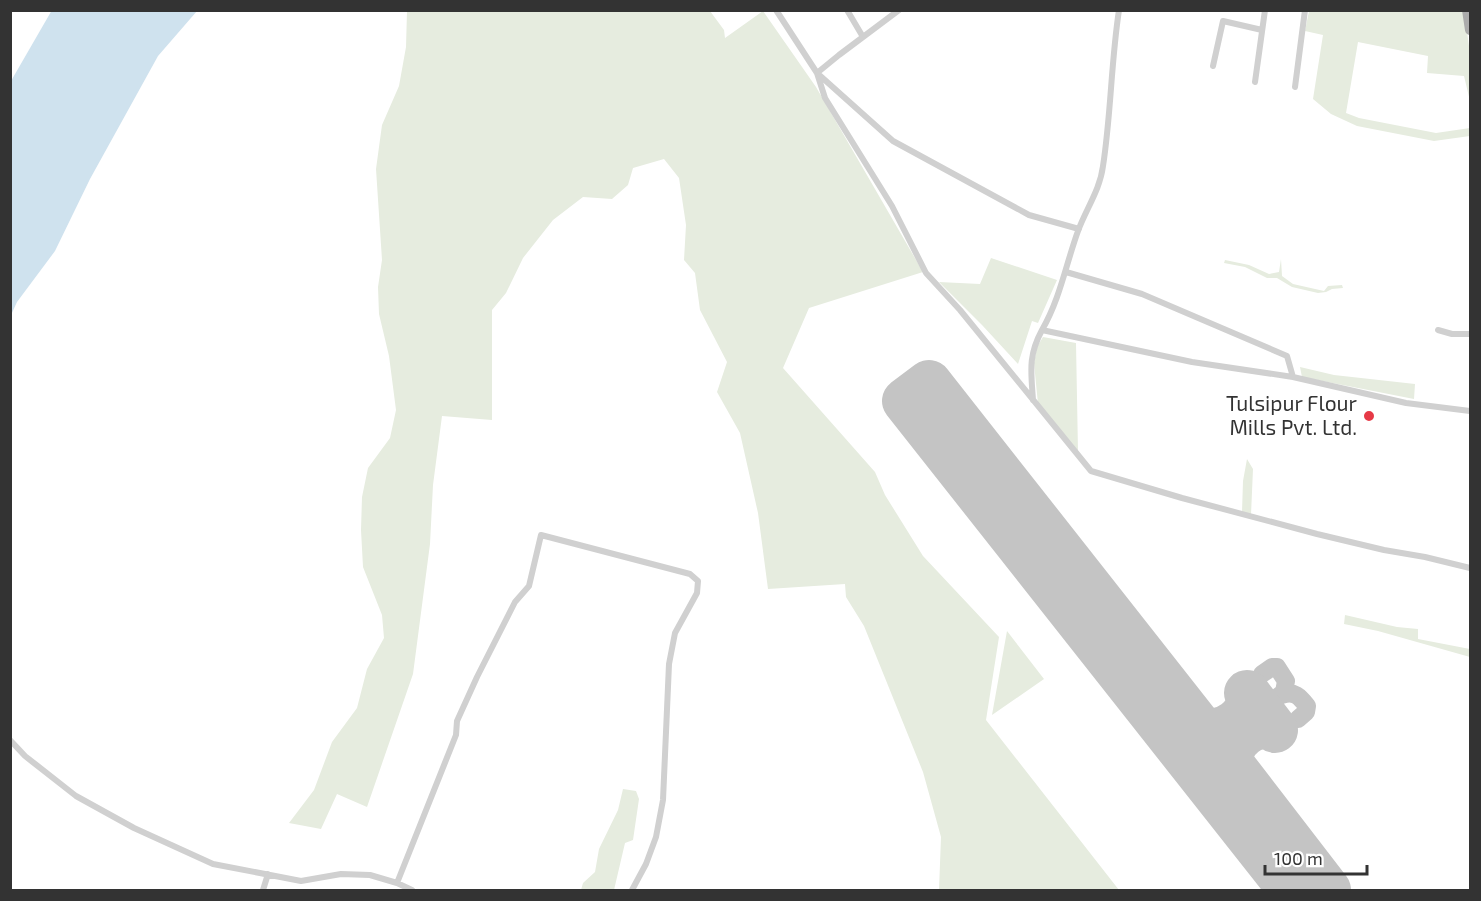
<svg xmlns="http://www.w3.org/2000/svg" width="1481" height="901" font-family="'Exo 2',sans-serif">
  <style>
    .green { fill: #e6ecdf }
    .water { fill: #cfe2ee }
    .lines { fill: none; stroke-linecap: round; stroke-linejoin: round }
    .taxiway { stroke: #c4c4c4; stroke-width: 18 }
    .runway { stroke: #c4c4c4; stroke-width: 46 }
    .street { stroke: #d0d0d0; stroke-width: 6 }
    .primary { stroke: #ababab; stroke-width: 10 }
    .poi-dot { fill: #e63946; stroke: #fff; stroke-width: 2 }
    .labels { text-anchor: middle; stroke-width: 6; stroke-linejoin: round; paint-order: stroke }
    .poi-label { font-size: 21px; fill: #333; stroke: #fff; text-anchor: end }
  </style>
  <rect width="100%" height="100%" fill="#fff"/>
  <path class="green" d="M 407,11 L 710,11 L 724,30 L 725,38 L 763,11 L 816,87 L 923,272 L 809,308 L 783,368 L 875,472 L 885,495 L 923,556 L 999,637 L 986,720 L 1119,890 L 939,890 L 941,837 L 923,772 L 864,626 L 846,597 L 845,584 L 768,589 L 758,513 L 740,433 L 717,392 L 727,362 L 700,310 L 695,273 L 684,260 L 686,225 L 679,178 L 664,159 L 633,168 L 628,185 L 612,199 L 583,197 L 553,220 L 523,258 L 506,293 L 492,310 L 492,420 L 442,416 L 433,485 L 430,544 L 413,674 L 367,807 L 337,794 L 321,829 L 289,823 L 314,790 L 332,742 L 357,708 L 367,669 L 384,638 L 382,615 L 363,567 L 361,530 L 362,497 L 368,468 L 390,438 L 396,410 L 389,356 L 379,314 L 378,287 L 382,260 L 376,169 L 382,125 L 399,86 L 406,47 Z
    M 1309,11 L 1464,11 L 1470,53 L 1470,101 L 1464,76 L 1427,73 L 1428,56 L 1358,42 L 1346,113 L 1359,118 L 1436,133 L 1470,128 L 1470,136 L 1434,141 L 1357,126 L 1331,114 L 1313,99 L 1323,35 L 1305,31 Z
    M 991,258 L 1057,280 L 1038,323 L 1032,321 L 1018,364 L 982,325 L 939,282 L 980,284 Z
    M 1281,259 L 1282,276 L 1293,284 L 1324,291 L 1328,286 L 1342,285 L 1343,288 L 1332,289 L 1326,292 L 1318,293 L 1292,287 L 1277,278 L 1267,278 L 1245,267 L 1224,263 L 1225,260 L 1249,265 L 1269,274 L 1279,272 Z
    M 1043,337 L 1076,343 L 1078,452 L 1038,404 L 1034,363 L 1037,347 Z
    M 1300,367 L 1334,375 L 1415,384 L 1414,399 L 1302,377 Z
    M 1247,459 L 1253,469 L 1251,515 L 1242,512 L 1243,481 Z
    M 1345,615 L 1397,627 L 1418,629 L 1418,639 L 1470,649 L 1470,657 L 1378,631 L 1344,624 Z
    M 1007,631 L 1044,679 L 992,715 Z
    M 623,789 L 636,791 L 639,799 L 633,840 L 625,843 L 614,890 L 581,890 L 583,883 L 595,872 L 599,849 L 618,810 Z"/>
  <path class="water" d="M 52,10 L 197,11 L 158,56 L 90,179 L 55,251 L 17,302 L 11,315 L 11,81 Z"/>
  <g class="lines">
    <path class="taxiway" d="M 1282,695 C 1294,690 1300,697 1307,706 L 1306,712 L 1298,719
      M 1158,698 C 1176,720 1194,756 1226,739
      M 1254,820 C 1237,798 1201,767 1226,739 L 1284,692 L 1286,681 L 1277,667 L 1272,667 L 1262,674"/>
    <path class="runway" d="M 1291,890 L 905,401 L 929,383 L 1202,730 C 1221,737 1256,716 1247,693 L 1275,730 C 1257,716 1225,743 1231,764 L 1328,890"/>
    <path class="street" d="M 776,10 L 817,73 L 825,98 L 892,206 L 926,273 L 960,310 L 1091,471 L 1182,498 L 1317,534 L 1384,550 L 1425,557 L 1470,568
      M 847,10 L 863,37
      M 899,10 L 839,55 L 817,73 L 893,141 L 1029,215 L 1079,229
      M 1119,10 C 1111,62 1111,115 1103,166 C 1100,190 1086,209 1078,231 C 1066,264 1060,299 1042,330 L 1192,362 L 1293,377 L 1406,403 L 1470,411
      M 1213,66 L 1223,21 L 1262,30
      M 1255,82 L 1265,10
      M 1295,87 L 1305,10
      M 1066,272 L 1142,294 L 1287,356 L 1293,377
      M 1438,330 L 1452,334 L 1470,334
      M 1033,400 C 1031,371 1028,356 1042,330
      M 10,740 L 25,756 L 76,796 L 134,828 L 213,864 L 301,881 L 341,874 L 370,875 L 397,883 L 412,890
      M 397,883 L 456,735 L 457,721 L 477,677 L 515,602 L 529,586 L 541,535 L 690,574 L 698,581 L 697,593 L 675,633 L 669,664 L 663,800 L 656,837 L 646,864 L 632,890
      M 263,890 L 268,874"/>
    <path class="primary" d="M 1467,10 L 1470,30"/>
  </g>
  <circle class="poi-dot" cx="1369" cy="416" r="6"/>
  <g class="labels">
    <g class="poi-label">
      <text x="1357" y="411">Tulsipur Flour<tspan x="1357" dy="24">Mills Pvt. Ltd.</tspan></text>
    </g>
  </g>
  <rect width="1481" height="901" fill="none" stroke="#333333" stroke-width="24"/>
  <path d="M1265 865v9h102v-9" fill="none" stroke="#333333" stroke-width="3"/>
  <text x="1274" y="865" font-size="18" fill="#333333" stroke="#ffffff" stroke-width="4.5" paint-order="stroke">100 m</text>
</svg>
